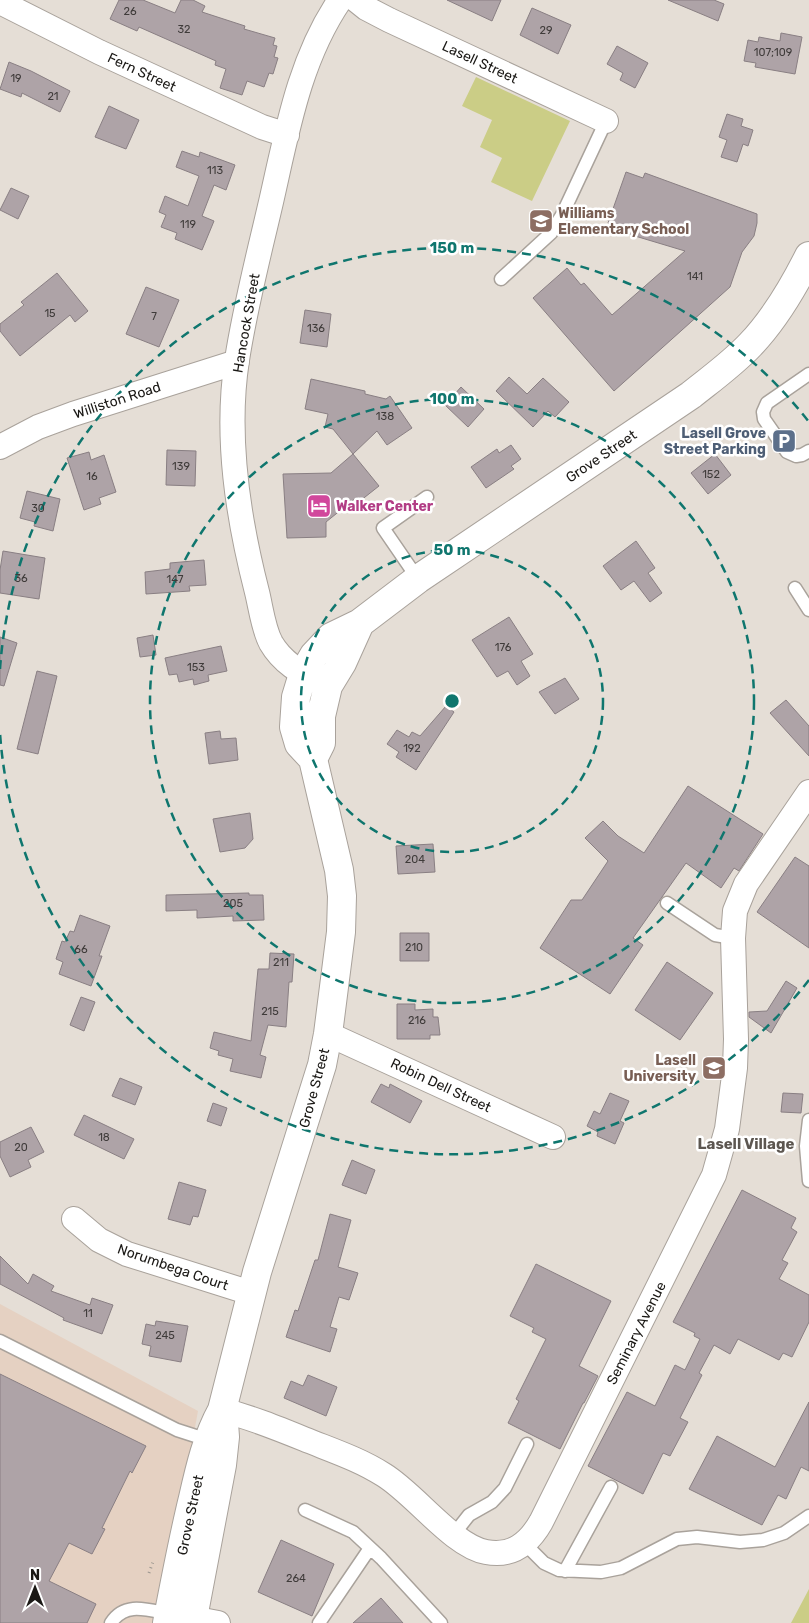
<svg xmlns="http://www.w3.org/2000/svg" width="809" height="1623" font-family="Rubik,sans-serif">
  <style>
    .commercial { fill: #e5d1c2 }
    .green { fill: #cbcd86 }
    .building { fill: #aea3a7; stroke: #897f83 }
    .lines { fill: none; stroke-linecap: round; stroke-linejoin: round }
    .lane-casing { stroke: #a9a29b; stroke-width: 15 }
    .street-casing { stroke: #a9a29b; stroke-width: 26 }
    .secondary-casing { stroke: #a9a29b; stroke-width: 30 }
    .path { stroke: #9c9790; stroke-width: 3; stroke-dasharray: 1 4; stroke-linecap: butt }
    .lane { stroke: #fff; stroke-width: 12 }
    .street { stroke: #fff; stroke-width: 24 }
    .secondary { stroke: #fff; stroke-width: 28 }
    .ring { fill: none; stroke: #0f766e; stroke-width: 2.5; stroke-dasharray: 9 6 }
    .labels { text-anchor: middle; stroke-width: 5; stroke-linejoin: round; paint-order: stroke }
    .number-label { font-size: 11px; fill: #3f3b3a }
    .street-label { font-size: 14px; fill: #1a1815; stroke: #fff }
    .education-label { font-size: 14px; font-weight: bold; fill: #785e54; stroke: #fff; text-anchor: start }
    .service-label { font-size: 14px; font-weight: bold; fill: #4e5e75; stroke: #fff; text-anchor: end }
    .hotel-label { font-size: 14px; font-weight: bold; fill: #b23c85; stroke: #fff; text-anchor: start }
    .neighbourhood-label { font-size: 15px; font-weight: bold; fill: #5c5650; stroke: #fff }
    .centre { fill: #0f766e; stroke: #fff; stroke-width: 2.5 }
    .ring-label { font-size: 15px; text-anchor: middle; font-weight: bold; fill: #0f766e; stroke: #fff; stroke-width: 5; stroke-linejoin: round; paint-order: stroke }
  </style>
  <rect width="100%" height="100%" fill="#e5ded6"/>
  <path class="commercial" d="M 0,1304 L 198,1411 L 159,1623 L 0,1623 Z"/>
  <path class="green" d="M 476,77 L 570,121 L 532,201 L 491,182 L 502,158 L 480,147 L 492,120 L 462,106 Z
    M 809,1589 L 809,1623 L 791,1623 Z"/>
  <path class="building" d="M 119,0 L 143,0 L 175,13 L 181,0 L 193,0 L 205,6 L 202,12 L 245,26 L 244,29 L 275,38 L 273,45 L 277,46 L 274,57 L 278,58 L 273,74 L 269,73 L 264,87 L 247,81 L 242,95 L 220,88 L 226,69 L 215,65 L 216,61 L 139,27 L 137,31 L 110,19 Z
    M 447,0 L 501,0 L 492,21 Z
    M 668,0 L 714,0 L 724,4 L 718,21 Z
    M 532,8 L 571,25 L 558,54 L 520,35 Z
    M 781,33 L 802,37 L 795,74 L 755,67 L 756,63 L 744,61 L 748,40 L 758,42 L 759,37 L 780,41 Z
    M 617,46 L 648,63 L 635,88 L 620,80 L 623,73 L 607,64 Z
    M 9,62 L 31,71 L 70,91 L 60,112 L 22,93 L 21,97 L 0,89 Z
    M 109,106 L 139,120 L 126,149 L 95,137 Z
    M 727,114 L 743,119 L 741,126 L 753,130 L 748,146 L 743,144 L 737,162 L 721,157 L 727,140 L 719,137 Z
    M 182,151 L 199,157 L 200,152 L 235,165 L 226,190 L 214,185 L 202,216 L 214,221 L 202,250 L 175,239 L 177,233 L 161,227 L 166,215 L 159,212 L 165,196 L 188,206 L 199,176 L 176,167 Z
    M 626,172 L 643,178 L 645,173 L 757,214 L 757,223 L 754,236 L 742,252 L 730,287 L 614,391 L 533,298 L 567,268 L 581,285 L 584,283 L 612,315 L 685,251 L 625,233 L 627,230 L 608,223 Z
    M 11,188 L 29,196 L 18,219 L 0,210 Z
    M 57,273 L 88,311 L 75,322 L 70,315 L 20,356 L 0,331 L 0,324 L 24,305 L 21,302 Z
    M 146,287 L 179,300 L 159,347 L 126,334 Z
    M 305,310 L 331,314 L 327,347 L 300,343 Z
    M 509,377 L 527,394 L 543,378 L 569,402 L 555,417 L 548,411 L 533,427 L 496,391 Z
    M 311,379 L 365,391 L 365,394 L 386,399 L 390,396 L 412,428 L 387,445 L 377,431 L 353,454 L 333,429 L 325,427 L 328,414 L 305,409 Z
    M 461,387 L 484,409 L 468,427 L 445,405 Z
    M 511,445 L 521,459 L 511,466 L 514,469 L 486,488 L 471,467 L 497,449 L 499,453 Z
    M 167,450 L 196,451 L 195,486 L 166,485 Z
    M 89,452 L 91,460 L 104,455 L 116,492 L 99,498 L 101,504 L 84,510 L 67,458 Z
    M 353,454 L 379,486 L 360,501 L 357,497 L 326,522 L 326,537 L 287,538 L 283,474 L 331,473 Z
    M 715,454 L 731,475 L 708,494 L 691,473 Z
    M 27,491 L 60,499 L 53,531 L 34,526 L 35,522 L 20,518 Z
    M 636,541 L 655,568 L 648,573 L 662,593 L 650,602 L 634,581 L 621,590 L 603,566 Z
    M 3,551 L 45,558 L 39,599 L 0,593 L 0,570 Z
    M 204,560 L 206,585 L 189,586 L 190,591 L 146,594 L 145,572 L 170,569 L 170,563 Z
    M 509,617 L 533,654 L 521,661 L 530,676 L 517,685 L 508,671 L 497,677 L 472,640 Z
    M 153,635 L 156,655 L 140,657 L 137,638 Z
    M 0,637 L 17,643 L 4,686 L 0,685 Z
    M 221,646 L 227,671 L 208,675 L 209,681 L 194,685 L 193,679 L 179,682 L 177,674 L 169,675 L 165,658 Z
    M 37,671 L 57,676 L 38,754 L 17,749 Z
    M 565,678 L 579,699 L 555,714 L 539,692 Z
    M 786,700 L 809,726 L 809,756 L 770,713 Z
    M 446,706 L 454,712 L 416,770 L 396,757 L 399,752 L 387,744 L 397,730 L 409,737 L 412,732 L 420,736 Z
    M 220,731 L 221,739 L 236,738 L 238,760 L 209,764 L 205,733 Z
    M 688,786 L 763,834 L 739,871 L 734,868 L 721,888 L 686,863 L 633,938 L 643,945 L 610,994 L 540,948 L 571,900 L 582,900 L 608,861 L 585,838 L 603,821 L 618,836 L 644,853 Z
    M 250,813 L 253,839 L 245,848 L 220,852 L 213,819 Z
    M 433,844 L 435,872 L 398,874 L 396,846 Z
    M 795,857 L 809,866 L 809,948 L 757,912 Z
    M 249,893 L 249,895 L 263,895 L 264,920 L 233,921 L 233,916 L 197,918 L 197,910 L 166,911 L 166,895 Z
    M 80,915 L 110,926 L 99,956 L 102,956 L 91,986 L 59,974 L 63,962 L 56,959 L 62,941 L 65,942 L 70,931 L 74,932 Z
    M 400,933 L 429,933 L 429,961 L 400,961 Z
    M 270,953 L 294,954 L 292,982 L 289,982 L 286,1027 L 268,1025 L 260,1055 L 266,1057 L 261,1078 L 230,1071 L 233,1059 L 218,1055 L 219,1051 L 210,1048 L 214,1032 L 251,1041 L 258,969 L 269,969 Z
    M 667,962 L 713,993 L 680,1040 L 635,1010 Z
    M 786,981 L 797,988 L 771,1033 L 749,1017 L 749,1012 L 767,1011 Z
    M 81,997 L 95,1002 L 84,1031 L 70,1025 Z
    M 397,1004 L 415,1004 L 415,1010 L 433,1009 L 433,1017 L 438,1017 L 440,1035 L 430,1035 L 430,1039 L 397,1039 Z
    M 120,1078 L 142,1087 L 135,1105 L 112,1096 Z
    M 381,1084 L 389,1088 L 390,1084 L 422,1101 L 410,1123 L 371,1102 Z
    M 610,1093 L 629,1101 L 620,1121 L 624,1123 L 615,1144 L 597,1136 L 598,1132 L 587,1126 L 594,1111 L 600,1114 Z
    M 783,1093 L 803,1094 L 801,1113 L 781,1112 Z
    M 213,1103 L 227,1108 L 221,1126 L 207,1121 Z
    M 84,1115 L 134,1139 L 124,1159 L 74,1135 Z
    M 31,1127 L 44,1152 L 28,1160 L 31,1167 L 10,1177 L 0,1156 L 0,1142 Z
    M 352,1160 L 375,1170 L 366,1194 L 342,1185 Z
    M 179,1182 L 206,1190 L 198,1217 L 193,1216 L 190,1225 L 168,1219 Z
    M 742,1190 L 796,1218 L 791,1228 L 797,1232 L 782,1260 L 788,1263 L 779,1279 L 809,1295 L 809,1322 L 792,1357 L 783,1353 L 779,1360 L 738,1339 L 730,1354 L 714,1345 L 699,1373 L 702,1375 L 680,1418 L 688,1422 L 670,1456 L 663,1453 L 643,1494 L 588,1466 L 627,1392 L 655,1406 L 675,1365 L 685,1370 L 700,1339 L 694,1336 L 695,1333 L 673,1322 Z
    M 330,1214 L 351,1220 L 338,1267 L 358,1273 L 349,1300 L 339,1297 L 330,1327 L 337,1329 L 330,1352 L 286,1337 L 295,1310 L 298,1311 L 315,1260 L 318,1260 Z
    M 0,1256 L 28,1284 L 33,1274 L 54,1286 L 51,1291 L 90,1305 L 92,1298 L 113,1305 L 102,1334 L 63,1320 L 64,1318 L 0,1284 Z
    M 536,1264 L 611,1301 L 579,1366 L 598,1376 L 584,1403 L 583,1403 L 560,1449 L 508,1423 L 519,1401 L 516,1399 L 546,1339 L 532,1332 L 534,1328 L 510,1316 Z
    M 156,1321 L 188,1326 L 181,1362 L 149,1356 L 151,1346 L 142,1344 L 146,1324 L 155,1326 Z
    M 0,1374 L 146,1446 L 132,1473 L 130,1471 L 102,1528 L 105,1529 L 92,1554 L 69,1543 L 49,1581 L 96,1604 L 87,1623 L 0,1623 Z
    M 308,1375 L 337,1387 L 326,1416 L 284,1398 L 291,1381 L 303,1386 Z
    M 809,1402 L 809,1471 L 801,1467 L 786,1499 L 778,1495 L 762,1525 L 689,1489 L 717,1436 L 775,1467 Z
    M 281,1540 L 334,1564 L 312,1616 L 258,1592 Z
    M 381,1598 L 403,1623 L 353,1623 Z"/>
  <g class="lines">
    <defs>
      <path id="lane" d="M 501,279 L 551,233 L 562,215 L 606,121
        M 809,374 L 767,403 L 763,412 L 764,419 L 787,452 L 796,456 L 802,455 L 809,451
        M 418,579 L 383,528 L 427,497
        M 795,588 L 809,610
        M 667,903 L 715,935 L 733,938
        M 809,1120 L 806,1146 L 809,1181
        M 0,1341 L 177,1430 L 208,1440
        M 305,1510 L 353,1532 L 381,1558 L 441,1623
        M 454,1534 L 469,1515 L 492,1502 L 505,1488 L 527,1444
        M 525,1544 L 544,1563 L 559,1570 L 601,1572 L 621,1568 L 677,1539 L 697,1537 L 740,1542 L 763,1540 L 784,1533 L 809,1516
        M 565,1571 L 611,1487
        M 111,1623 C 125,1601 148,1610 169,1614
        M 319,1623 L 370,1548"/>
      <path id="street" d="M 356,0 L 366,8 L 389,20 L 606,121
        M 0,2 L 99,52 L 262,127 L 287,135
        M 0,447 L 38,427 L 73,414 L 237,362
        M 320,682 C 300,673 282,662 271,643 C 263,628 261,608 257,592 C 238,518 225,437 237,360 C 245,307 259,254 271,202 C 287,132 299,60 340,0
        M 328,1034 L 553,1137
        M 74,1219 L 99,1240 L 127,1254 L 251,1293
        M 222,1410 C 250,1417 277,1428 304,1439 C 331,1450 359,1459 384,1475 C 415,1494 453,1546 486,1552 C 512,1557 529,1543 541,1522 L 714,1175 L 727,1129 L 735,1068 L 736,1039 L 733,938 L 735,911 L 746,884 L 809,792
        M 176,1615 L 218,1623"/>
      <path id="secondary" d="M 313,759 L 321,743 L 321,716 L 328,686 L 342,663 L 360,623
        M 167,1623 C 175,1581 183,1539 193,1498 C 200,1467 207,1437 222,1410 L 257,1272 L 322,1065 L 328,1034 L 341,932 L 342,896 L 339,870 L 313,759 L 299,744 L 294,727 L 296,697 L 303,674 L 314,655 L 331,637 L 360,623 L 418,579 L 691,395 C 711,379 732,364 750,345 C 775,319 793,288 809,256
        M 192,1623 L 222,1465 L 225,1437 L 224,1423"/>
    </defs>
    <use href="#lane" class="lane-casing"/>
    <use href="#street" class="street-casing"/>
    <use href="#secondary" class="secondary-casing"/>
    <path class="path" d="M 149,1573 L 154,1559"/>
    <use href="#lane" class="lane"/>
    <use href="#street" class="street"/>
    <use href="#secondary" class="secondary"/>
  </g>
  <g class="ring">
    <circle cx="452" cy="701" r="151"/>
    <circle cx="452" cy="701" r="302"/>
    <path d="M809 980A453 453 0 0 1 0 733M0 669A453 453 0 0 1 809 422"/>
  </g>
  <defs>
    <symbol id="school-square" viewBox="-11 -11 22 22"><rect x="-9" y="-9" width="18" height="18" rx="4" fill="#8d6e63" stroke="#fff"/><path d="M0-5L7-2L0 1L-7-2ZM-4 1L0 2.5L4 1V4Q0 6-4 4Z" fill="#fff"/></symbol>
    <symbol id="parking-square" viewBox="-11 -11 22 22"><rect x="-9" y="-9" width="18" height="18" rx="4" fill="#5c6f8a" stroke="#fff"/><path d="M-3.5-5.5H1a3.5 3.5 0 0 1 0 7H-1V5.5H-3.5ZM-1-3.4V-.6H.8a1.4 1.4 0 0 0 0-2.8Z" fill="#fff"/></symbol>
    <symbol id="hotel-square" viewBox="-11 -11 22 22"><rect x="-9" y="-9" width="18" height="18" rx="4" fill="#d1479c" stroke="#fff"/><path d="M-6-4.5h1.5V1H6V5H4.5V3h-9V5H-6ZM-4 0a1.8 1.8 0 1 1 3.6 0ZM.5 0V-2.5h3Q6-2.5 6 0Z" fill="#fff"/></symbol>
    <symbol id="university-square" viewBox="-11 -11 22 22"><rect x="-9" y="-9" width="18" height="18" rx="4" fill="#8d6e63" stroke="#fff"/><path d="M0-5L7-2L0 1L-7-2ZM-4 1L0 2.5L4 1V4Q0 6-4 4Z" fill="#fff"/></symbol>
  </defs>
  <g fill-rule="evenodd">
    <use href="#school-square" x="527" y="207" width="28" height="28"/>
    <use href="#parking-square" x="770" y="427" width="28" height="28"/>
    <use href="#hotel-square" x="305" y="492" width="28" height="28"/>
    <use href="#university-square" x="700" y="1054" width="28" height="28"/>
  </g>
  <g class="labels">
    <g class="number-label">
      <text x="130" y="15">26</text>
      <text x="184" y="33">32</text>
      <text x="546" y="34">29</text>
      <text x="773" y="56">107;109</text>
      <text x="16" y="82">19</text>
      <text x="53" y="100">21</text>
      <text x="215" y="174">113</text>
      <text x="188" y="228">119</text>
      <text x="695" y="280">141</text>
      <text x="50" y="317">15</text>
      <text x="154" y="320">7</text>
      <text x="316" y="332">136</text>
      <text x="385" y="420">138</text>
      <text x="181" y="470">139</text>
      <text x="711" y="478">152</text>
      <text x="92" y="480">16</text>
      <text x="38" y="512">30</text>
      <text x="21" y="582">36</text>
      <text x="175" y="583">147</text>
      <text x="503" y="651">176</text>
      <text x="196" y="671">153</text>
      <text x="412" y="752">192</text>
      <text x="415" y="863">204</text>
      <text x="233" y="907">205</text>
      <text x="414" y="951">210</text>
      <text x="81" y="953">66</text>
      <text x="281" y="966">211</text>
      <text x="270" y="1015">215</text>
      <text x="417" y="1024">216</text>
      <text x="104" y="1141">18</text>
      <text x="21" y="1151">20</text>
      <text x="88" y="1317">11</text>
      <text x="165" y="1339">245</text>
      <text x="296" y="1582">264</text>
    </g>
    <g class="street-label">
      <text transform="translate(480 62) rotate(25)" y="5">Lasell Street</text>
      <text transform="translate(142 72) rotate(25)" y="5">Fern Street</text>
      <text transform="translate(246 323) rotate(-80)" y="5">Hancock Street</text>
      <text transform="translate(117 400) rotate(-18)" y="5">Williston Road</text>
      <text transform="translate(601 456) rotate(-34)" y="5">Grove Street</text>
      <text transform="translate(441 1085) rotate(25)" y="5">Robin Dell Street</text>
      <text transform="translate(314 1088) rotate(-75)" y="5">Grove Street</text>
      <text transform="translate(173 1267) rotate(19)" y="5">Norumbega Court</text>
      <text transform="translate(636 1333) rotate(-63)" y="5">Seminary Avenue</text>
      <text transform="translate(190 1515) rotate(-78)" y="5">Grove Street</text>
    </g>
    <g class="education-label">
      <text x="558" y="218">Williams<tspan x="558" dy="16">Elementary School</tspan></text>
      <text x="696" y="1065" text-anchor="end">Lasell<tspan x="696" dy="16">University</tspan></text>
    </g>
    <g class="service-label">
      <text x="766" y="438">Lasell Grove<tspan x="766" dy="16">Street Parking</tspan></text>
    </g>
    <g class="hotel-label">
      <text x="336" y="511">Walker Center</text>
    </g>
    <g class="neighbourhood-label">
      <text x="746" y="1149">Lasell Village</text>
    </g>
  </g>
  <circle cx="452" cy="701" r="8" class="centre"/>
  <g class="ring-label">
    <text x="452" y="253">150 m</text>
    <text x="452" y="404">100 m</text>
    <text x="452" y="555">50 m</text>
  </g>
  <g transform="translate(35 1588)" stroke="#ffffff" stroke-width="4" paint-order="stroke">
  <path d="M0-4L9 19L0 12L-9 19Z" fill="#1a1815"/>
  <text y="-8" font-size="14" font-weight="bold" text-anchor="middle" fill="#1a1815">N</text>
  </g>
</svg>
